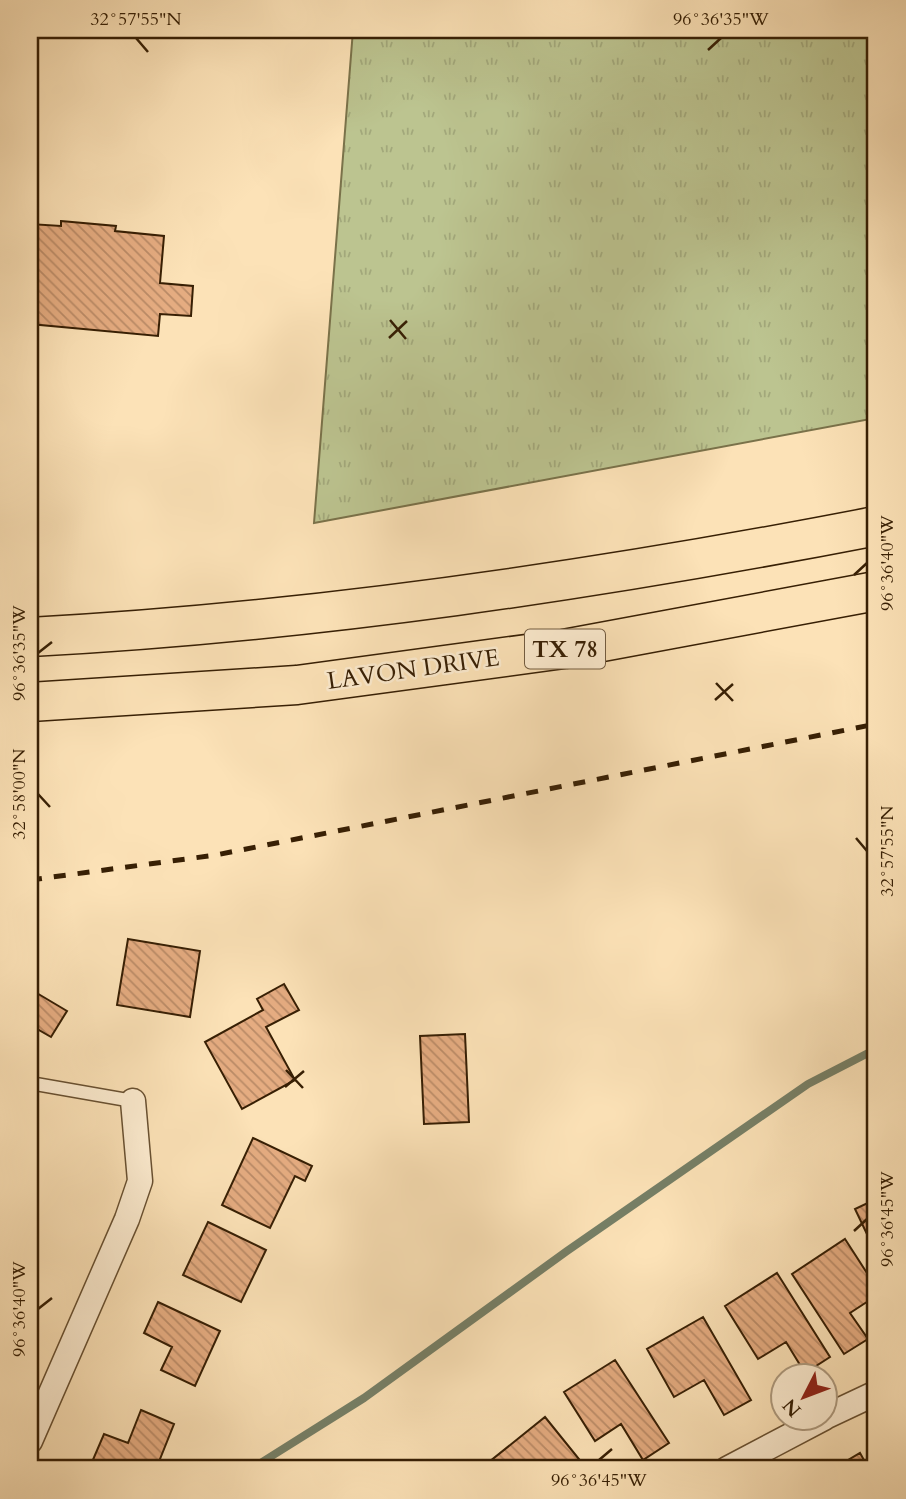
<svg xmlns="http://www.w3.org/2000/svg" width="906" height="1499" font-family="Cardo,serif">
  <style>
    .grass { fill: url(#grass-tufts); stroke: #7a724a; stroke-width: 2 }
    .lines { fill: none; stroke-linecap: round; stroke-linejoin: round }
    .stream { stroke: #767f66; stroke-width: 8 }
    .building { fill: url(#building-back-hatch); stroke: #371f04; stroke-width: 2 }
    .service-casing { stroke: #685031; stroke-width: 15 }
    .minor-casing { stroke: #685031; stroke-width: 27 }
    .primary-casing { stroke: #371f04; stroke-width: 41 }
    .service { stroke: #fdecd0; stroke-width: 12 }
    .minor { stroke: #fdecd0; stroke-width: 24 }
    .primary { stroke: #fce2b7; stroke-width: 38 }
    .rail { stroke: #371f04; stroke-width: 5; stroke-dasharray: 12 12; stroke-linecap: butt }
    .ticks { fill: none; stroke: #371f04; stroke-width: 2.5 }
    .labels { text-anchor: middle; stroke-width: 5; stroke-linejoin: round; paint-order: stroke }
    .shield { fill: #fdecd0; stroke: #725c41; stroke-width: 2 }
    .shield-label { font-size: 23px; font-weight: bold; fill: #371f04 }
    .street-label { font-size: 24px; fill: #371f04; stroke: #fdecd0 }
    .neatline { fill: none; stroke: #371f04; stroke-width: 2.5 }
    .ticks-label { font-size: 18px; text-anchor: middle; fill: #371f04 }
  </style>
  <defs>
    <pattern id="grass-tufts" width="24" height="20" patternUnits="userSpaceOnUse" patternTransform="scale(1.75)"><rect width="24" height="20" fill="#bcc490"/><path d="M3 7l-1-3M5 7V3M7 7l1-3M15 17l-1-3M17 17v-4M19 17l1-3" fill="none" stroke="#a2a87b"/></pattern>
    <pattern id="building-back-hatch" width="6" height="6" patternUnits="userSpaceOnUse" patternTransform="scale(1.75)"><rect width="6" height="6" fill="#e5ac81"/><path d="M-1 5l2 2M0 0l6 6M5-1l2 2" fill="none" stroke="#ba8b67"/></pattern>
  </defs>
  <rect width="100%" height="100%" fill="#fce2b7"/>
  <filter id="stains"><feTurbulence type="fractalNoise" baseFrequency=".00286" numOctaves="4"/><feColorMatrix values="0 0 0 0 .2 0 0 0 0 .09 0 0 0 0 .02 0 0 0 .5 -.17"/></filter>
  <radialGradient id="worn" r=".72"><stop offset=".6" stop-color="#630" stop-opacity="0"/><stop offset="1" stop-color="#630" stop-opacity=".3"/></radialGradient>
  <path class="grass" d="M 353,30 L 876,30 L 876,418 L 314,523 Z"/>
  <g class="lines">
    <path class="stream" d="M 251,1469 L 364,1398 L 567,1251 L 808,1084 L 876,1049"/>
  </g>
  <path class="building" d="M 61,221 L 116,226 L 115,231 L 164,236 L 160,283 L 193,286 L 191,316 L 160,314 L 158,336 L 30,324 L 30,224 L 61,226 Z
    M 128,939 L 200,951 L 190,1017 L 117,1005 Z
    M 284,984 L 299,1010 L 266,1027 L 295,1080 L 242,1109 L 205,1042 L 263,1010 L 257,999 Z
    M 30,989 L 67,1011 L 51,1037 L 37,1029 L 30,1043 Z
    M 465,1034 L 469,1122 L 424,1124 L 420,1036 Z
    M 253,1138 L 312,1166 L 305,1181 L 295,1176 L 270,1228 L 222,1205 Z
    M 874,1200 L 876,1203 L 876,1253 L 855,1209 Z
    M 208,1222 L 266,1250 L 241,1302 L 183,1275 Z
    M 845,1239 L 876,1287 L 876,1296 L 850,1313 L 868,1339 L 844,1354 L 792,1274 Z
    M 777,1273 L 830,1357 L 805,1373 L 786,1342 L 758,1359 L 725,1306 Z
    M 158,1302 L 220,1331 L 195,1386 L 161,1370 L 172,1347 L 144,1333 Z
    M 703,1317 L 751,1400 L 724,1415 L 704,1380 L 674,1397 L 647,1349 Z
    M 615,1360 L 669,1443 L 643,1460 L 621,1424 L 595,1441 L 564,1392 Z
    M 141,1410 L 174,1424 L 156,1469 L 109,1469 L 92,1462 L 104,1434 L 128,1443 Z
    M 545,1417 L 587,1469 L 495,1469 L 489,1462 Z
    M 860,1453 L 869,1469 L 833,1469 Z"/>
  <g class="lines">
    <defs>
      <path id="service" d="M 30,1083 L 133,1101"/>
      <path id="minor" d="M 825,1417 L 876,1393
        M 30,1441 L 127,1219 L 140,1181 L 133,1101
        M 727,1469 L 824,1418"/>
      <path id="primary" d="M 30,637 C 314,622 597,580 876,526
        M 30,702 L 297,685 L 564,649 L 876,591"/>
    </defs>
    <use href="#service" class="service-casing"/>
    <use href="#minor" class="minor-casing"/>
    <use href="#primary" class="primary-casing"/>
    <use href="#service" class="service"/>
    <use href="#minor" class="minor"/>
    <use href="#primary" class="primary"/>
    <path class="rail" d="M 30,880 L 216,855 L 876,724"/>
  </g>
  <path class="ticks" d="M 136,38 L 148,52M 708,50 L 721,38M 390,320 L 406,339M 389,338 L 407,321M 854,575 L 867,563M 38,653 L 52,642M 716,683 L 733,701M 715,700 L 733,684M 38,794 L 50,807M 856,838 L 867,851M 286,1070 L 303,1088M 285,1087 L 304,1071M 854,1231 L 867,1219M 38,1309 L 52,1298M 599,1460 L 612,1449"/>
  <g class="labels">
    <rect class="shield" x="525" y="629.5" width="80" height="39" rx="5"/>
    <g class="shield-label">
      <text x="565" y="657">TX 78</text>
    </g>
    <g class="street-label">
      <text transform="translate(413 669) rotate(-8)" y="8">LAVON DRIVE</text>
    </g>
  </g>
  <rect width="906" height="1499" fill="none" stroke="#fce2b7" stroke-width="77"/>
  <g transform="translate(804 1397) rotate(228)"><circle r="33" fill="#fdecd0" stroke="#ae9a7e" stroke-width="2"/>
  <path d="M0-5L12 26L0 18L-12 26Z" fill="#8f2418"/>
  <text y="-10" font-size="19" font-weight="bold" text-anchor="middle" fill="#371f04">N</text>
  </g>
  <rect x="38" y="38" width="829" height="1422" class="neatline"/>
  <g class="ticks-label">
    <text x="136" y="25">32°57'55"N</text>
    <text x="721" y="25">96°36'35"W</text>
    <text transform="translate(887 563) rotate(-90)" y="6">96°36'40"W</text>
    <text transform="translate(19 653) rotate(-90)" y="6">96°36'35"W</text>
    <text transform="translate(19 794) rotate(-90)" y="6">32°58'00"N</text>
    <text transform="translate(887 851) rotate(-90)" y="6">32°57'55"N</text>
    <text transform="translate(887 1219) rotate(-90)" y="6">96°36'45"W</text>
    <text transform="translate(19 1309) rotate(-90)" y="6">96°36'40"W</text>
    <text x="599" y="1486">96°36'45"W</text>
  </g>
  <rect width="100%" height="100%" filter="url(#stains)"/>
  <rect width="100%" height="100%" fill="url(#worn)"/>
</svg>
